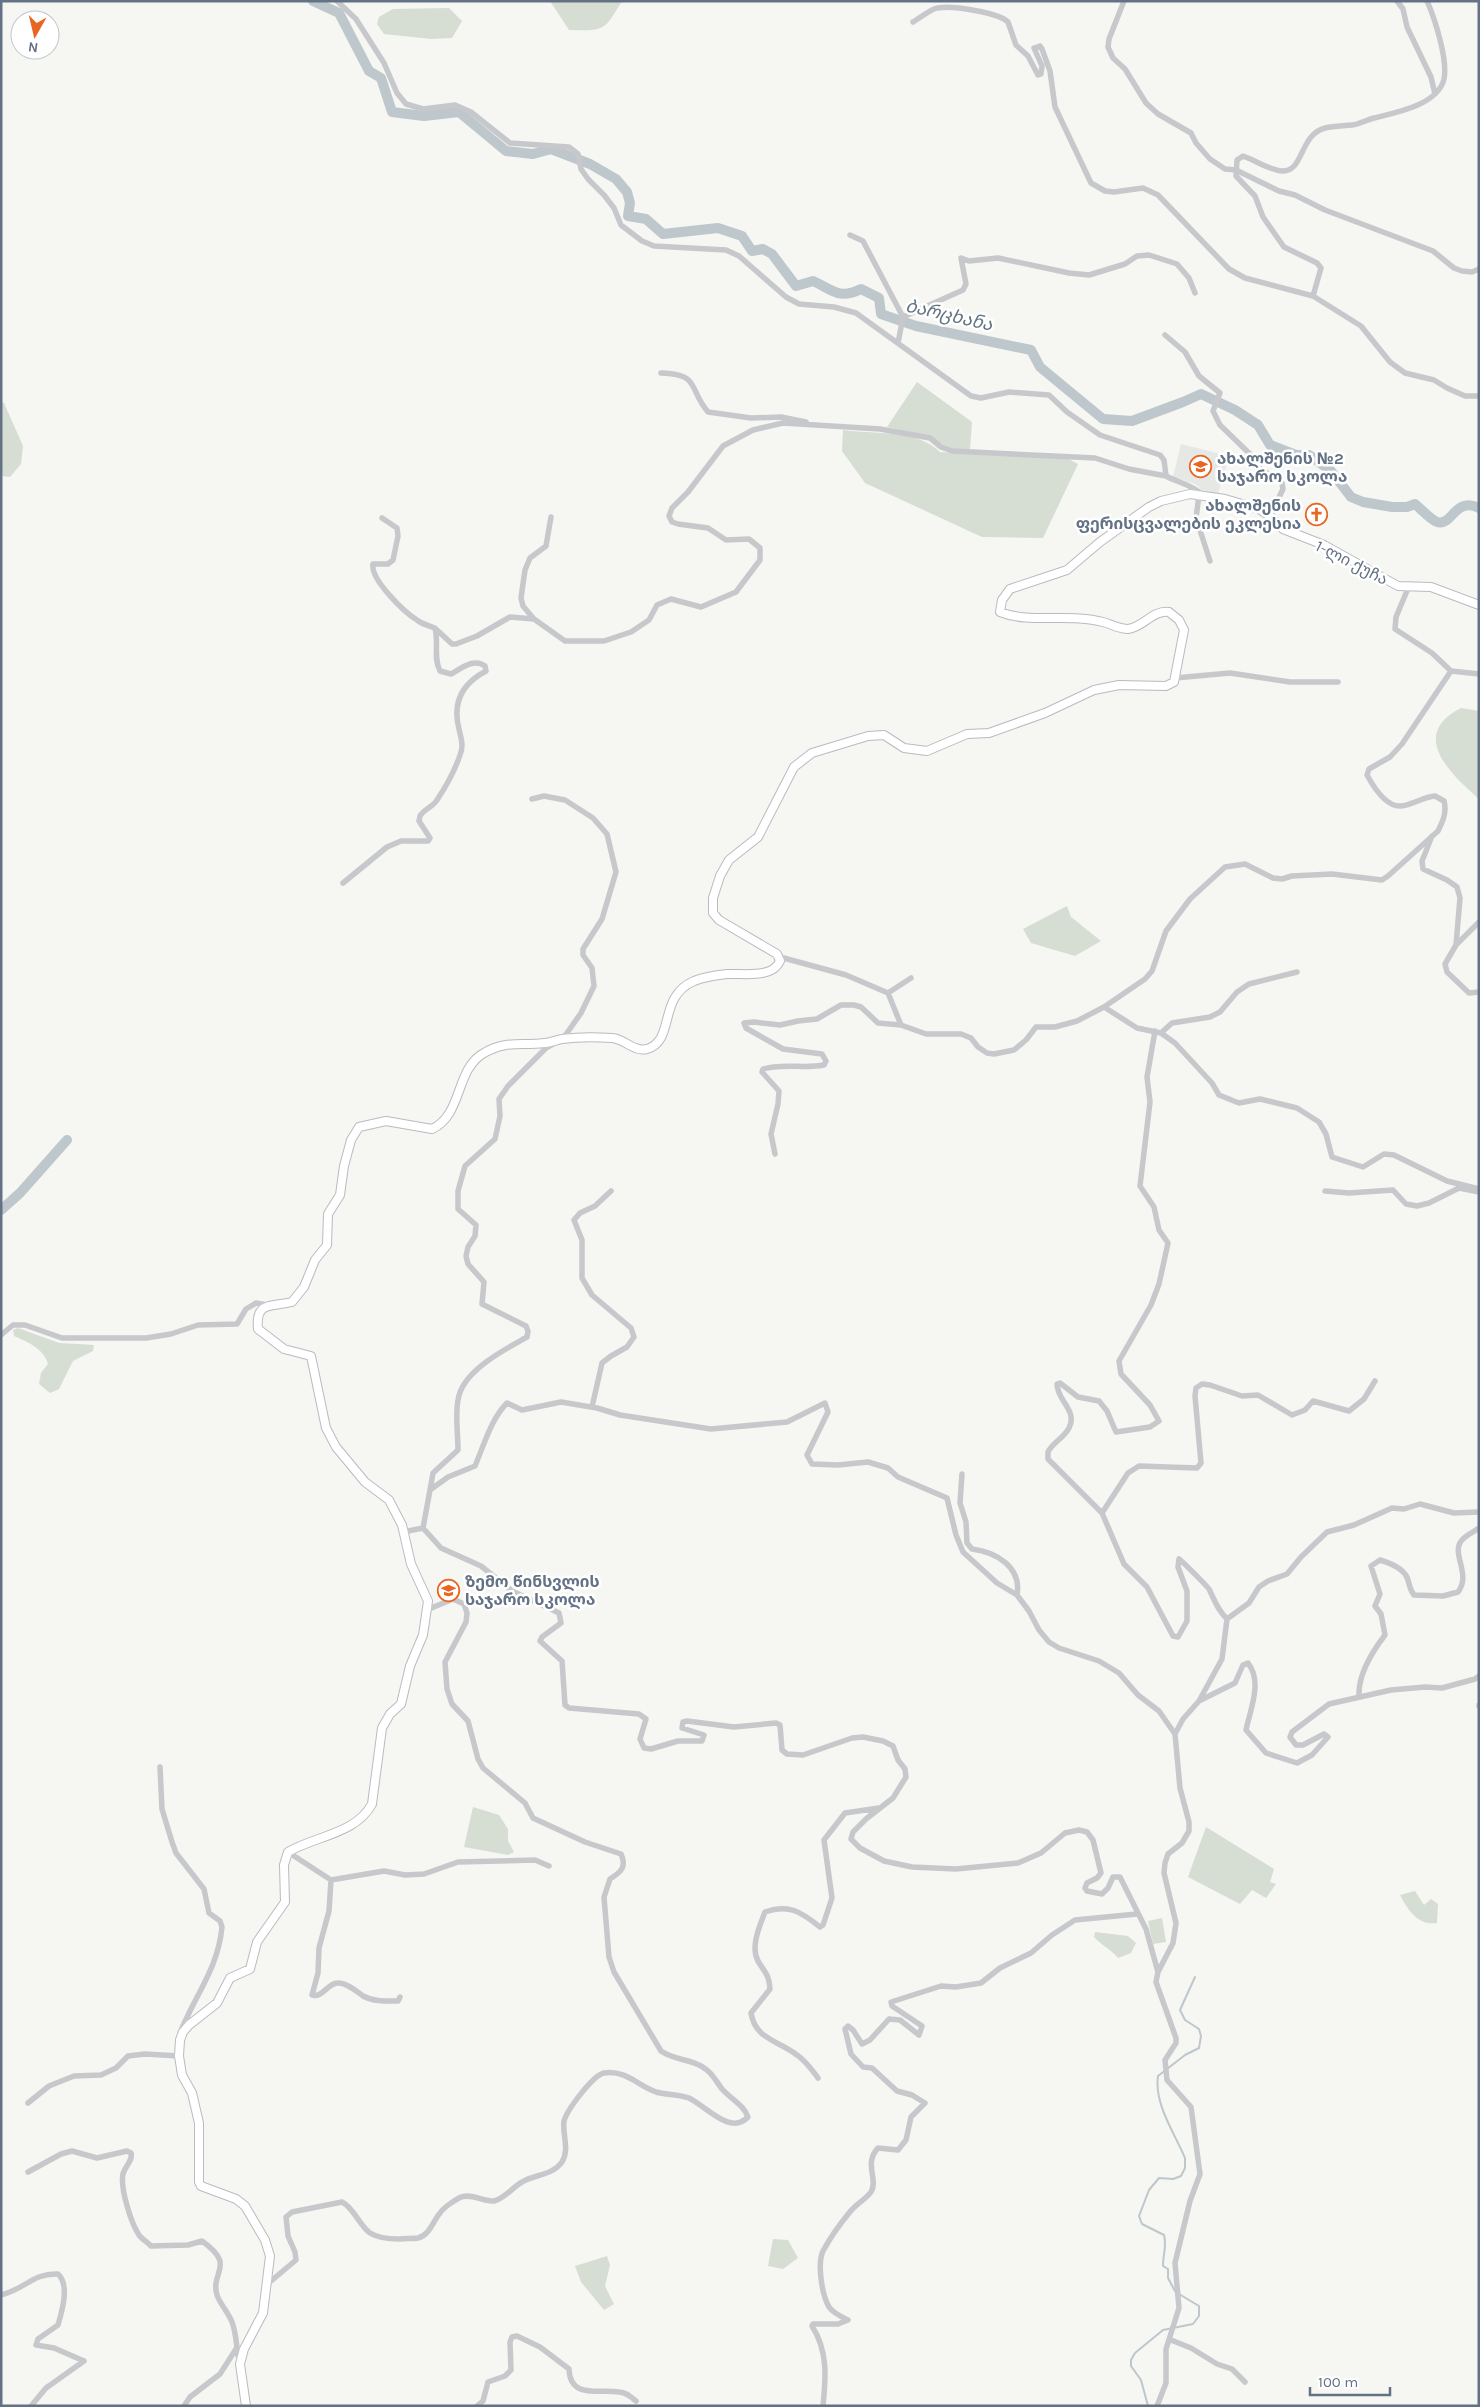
<svg xmlns="http://www.w3.org/2000/svg" width="1480" height="2407" font-family="Karla,'Noto Sans Georgian',sans-serif">
  <style>
    .built { fill: #e6e8e6 }
    .green { fill: #d6ddd3 }
    .lines { fill: none; stroke-linecap: round; stroke-linejoin: round }
    .stream { stroke: #bec7cc; stroke-width: 2 }
    .river { stroke: #bec7cc; stroke-width: 10 }
    .secondary-casing { stroke: #b8bbc1; stroke-width: 10 }
    .street { stroke: #c6c8cc; stroke-width: 5.5 }
    .secondary { stroke: #fff; stroke-width: 8 }
    .labels { text-anchor: middle; stroke-width: 5; stroke-linejoin: round; paint-order: stroke }
    .poi-label { font-size: 16px; font-weight: bold; fill: #647285; stroke: #fff; text-anchor: start }
    .street-label { font-size: 16px; fill: #647285; stroke: #fff }
    .water-label { font-size: 18px; font-style: italic; fill: #607481; stroke: #fff }
  </style>
  <rect width="100%" height="100%" fill="#f6f6f2"/>
  <path class="built" d="M 1181,444 L 1229,456 L 1218,494 L 1202,490 L 1195,484 L 1173,477 Z"/>
  <path class="green" d="M 550,1 L 622,1 C 604,31 605,31 569,30 Z
    M 449,8 L 462,21 L 452,38 L 432,39 L 384,34 L 377,24 L 379,17 L 393,9 Z
    M 917,382 L 972,422 L 970,449 L 950,449 L 932,438 L 887,427 Z
    M 1,402 L 4,403 L 23,446 L 21,464 L 10,477 L 1,476 Z
    M 843,430 C 872,434 920,430 940,452 L 1067,458 L 1078,464 L 1043,538 L 982,537 L 865,483 L 842,451 Z
    M 1461,708 L 1479,711 L 1479,799 C 1451,774 1408,735 1461,708 Z
    M 1067,906 L 1071,917 L 1101,941 L 1075,956 L 1031,943 L 1023,929 Z
    M 18,1328 L 59,1343 L 94,1345 L 93,1351 L 73,1361 L 59,1389 L 50,1393 L 39,1384 L 41,1373 L 48,1364 C 44,1349 28,1342 14,1336 L 13,1330 Z
    M 473,1807 L 499,1815 L 508,1829 L 508,1841 L 514,1852 L 508,1855 L 464,1847 Z
    M 1206,1827 L 1274,1869 L 1270,1882 L 1276,1884 L 1266,1898 L 1252,1890 L 1240,1904 L 1188,1877 Z
    M 1415,1891 L 1424,1905 L 1431,1899 L 1438,1904 L 1437,1923 C 1418,1926 1408,1910 1400,1895 Z
    M 1162,1918 L 1166,1942 L 1153,1944 L 1148,1921 Z
    M 1095,1932 L 1128,1936 L 1136,1943 L 1131,1953 L 1118,1958 C 1111,1949 1102,1946 1094,1937 Z
    M 773,2239 L 788,2240 L 798,2258 L 783,2269 L 768,2266 Z
    M 607,2256 L 610,2265 L 605,2286 L 614,2304 L 604,2310 L 581,2282 L 575,2266 Z"/>
  <g class="lines">
    <path class="stream" d="M 1175,2291 L 1168,2278 L 1168,2269 L 1163,2266 C 1163,2254 1167,2246 1164,2235 L 1142,2224 L 1139,2216 L 1149,2190 L 1159,2178 L 1173,2179 L 1181,2176 L 1185,2168 L 1185,2158 C 1174,2132 1154,2104 1158,2076 L 1185,2055 L 1199,2048 L 1201,2036 L 1199,2029 L 1185,2020 L 1180,2010 L 1195,1977
      M 1148,2406 L 1141,2380 L 1131,2366 L 1131,2360 L 1135,2353 L 1163,2330 L 1193,2324 L 1199,2316 L 1199,2306 L 1179,2294"/>
    <path class="river" d="M 313,1 L 339,13 L 369,71 L 381,78 L 392,112 L 424,116 L 459,112 L 506,151 L 533,154 L 551,149 L 590,164 L 616,179 L 627,192 L 630,203 L 628,216 L 646,219 L 663,234 L 718,228 L 742,236 L 752,251 L 763,249 L 772,254 L 796,286 L 813,281 C 833,290 839,300 861,289 L 879,298 L 881,314 L 916,326 L 1031,350 L 1040,367 L 1103,419 L 1132,421 L 1183,402 L 1201,394 L 1235,410 L 1258,425 L 1270,445 L 1296,455 L 1309,455 L 1331,471 L 1351,497 L 1363,502 L 1392,507 L 1407,507 L 1415,504 C 1421,509 1430,519 1437,522 C 1452,527 1455,496 1479,508
      M 1,1210 L 20,1193 L 67,1140"/>
    <defs>
      <path id="secondary" d="M 246,2406 L 240,2364 L 244,2349 L 263,2313 L 270,2256 L 265,2240 L 245,2206 L 236,2199 L 201,2186 L 199,2182 L 199,2123 L 192,2093 L 182,2075 L 179,2056 L 180,2040 L 183,2032 L 189,2025 L 217,2003 L 230,1978 L 250,1969 L 257,1942 L 285,1902 L 284,1865 L 288,1852 C 315,1836 356,1834 372,1804 L 382,1728 L 390,1714 L 401,1704 L 410,1666 L 423,1635 L 428,1601 L 411,1564 L 402,1525 L 389,1500 L 365,1482 L 336,1447 L 326,1428 L 311,1356 L 284,1349 L 258,1329 C 255,1300 273,1307 292,1302 L 304,1287 L 315,1260 L 327,1245 L 328,1214 L 340,1195 L 344,1166 L 351,1140 L 359,1127 L 386,1121 L 432,1129 C 463,1115 455,1069 484,1053 C 506,1040 521,1046 544,1043 C 550,1043 556,1040 562,1039 C 576,1037 598,1037 612,1038 C 625,1039 633,1052 647,1049 C 676,1040 657,997 694,981 C 704,977 717,975 727,974 C 743,973 772,979 780,961 L 777,954 L 719,920 L 713,913 L 713,898 L 720,876 L 729,860 L 758,837 L 794,767 L 812,753 L 868,736 L 884,735 L 904,748 L 927,751 L 967,734 L 989,733 L 1045,713 L 1094,690 L 1119,685 L 1166,686 L 1174,682 L 1184,630 L 1179,620 L 1169,612 C 1152,610 1144,627 1128,629 C 1119,629 1111,624 1103,622 C 1070,613 1030,624 1000,612 L 1002,600 L 1010,589 L 1067,570 L 1100,542 L 1149,507 L 1161,501 L 1190,494 L 1225,499 L 1259,509 L 1270,516 L 1283,529 L 1324,545 L 1398,586 L 1431,587 L 1479,605"/>
    </defs>
    <use href="#secondary" class="secondary-casing"/>
    <path class="street" d="M 337,1 L 356,19 L 384,63 L 397,93 L 406,104 L 423,109 L 455,105 L 471,112 L 510,143 L 569,147 L 578,154 L 581,169 L 588,179 L 604,195 L 614,208 L 621,225 L 642,241 L 654,246 L 726,250 L 739,256 L 786,297 L 799,304 L 834,307 L 856,313 L 971,396 L 981,398 L 1009,392 L 1049,395 L 1067,412 L 1100,435 L 1160,455 L 1164,460 L 1166,476 C 1179,483 1193,485 1203,495
      M 1124,1 L 1109,39 L 1108,47 L 1113,58 L 1125,69 L 1146,103 L 1158,114 L 1191,133 L 1196,143 L 1210,159 L 1225,169 L 1236,170 L 1279,191 L 1295,195 L 1325,210 L 1433,251 L 1454,268 L 1462,271 L 1472,272 L 1479,269
      M 1397,1 L 1403,9 L 1407,27 L 1431,77 L 1435,94
      M 913,22 C 920,18 927,12 934,9 C 948,4 991,12 1004,19 L 1008,22 L 1016,45 L 1028,56 L 1038,75 L 1041,74 L 1042,66 L 1034,48 L 1040,46 L 1042,49 L 1050,71 L 1055,107 L 1091,183 L 1105,191 L 1114,192 L 1143,188 L 1158,195 L 1229,269 L 1245,278 L 1313,296 L 1321,268 L 1317,263 L 1284,247 L 1263,217 L 1255,196 L 1236,176 L 1237,160 L 1243,156 C 1255,160 1269,170 1282,171 C 1304,172 1299,135 1325,128 C 1334,126 1343,126 1352,125 C 1360,124 1366,120 1374,118 C 1395,113 1438,105 1444,79 C 1448,60 1435,19 1427,1
      M 850,235 L 863,241 L 903,317 L 898,343
      M 961,258 L 969,261 L 998,258 L 1069,273 L 1089,275 L 1125,264 L 1137,256 L 1149,255 L 1177,264 L 1189,278 L 1195,293
      M 1313,296 L 1361,326 L 1390,362 L 1405,373 L 1434,380 L 1447,388 L 1465,396 L 1479,396
      M 903,317 L 963,290 L 966,284 L 961,258
      M 1165,335 L 1185,352 L 1199,376 L 1220,393 L 1213,411 L 1220,425 L 1252,456 L 1258,467 L 1282,483 L 1283,489 L 1270,516
      M 661,373 C 701,374 688,389 708,412 L 751,418 L 781,417 L 806,422
      M 1199,495 L 1196,518 L 1210,561
      M 551,517 L 546,546 L 530,558 L 525,570 L 521,598 L 523,606 L 534,619 L 565,641 L 604,641 L 631,632 L 649,620 L 657,605 L 671,599 L 701,607 L 736,592 L 760,560 L 760,548 L 749,539 L 726,540 L 708,528 L 678,524 L 672,522 L 669,516 L 672,508 L 688,492 L 723,446 L 753,430 L 783,423 L 880,429 L 930,438 L 941,447 L 952,451 L 1095,458 L 1129,469 L 1166,476
      M 1409,586 L 1396,617 L 1395,629 L 1432,653 L 1451,671 L 1479,674
      M 437,630 L 452,644 L 456,644 L 477,636 L 510,617 L 534,619
      M 1175,678 L 1230,673 L 1290,682 L 1338,682
      M 1432,836 L 1422,861 L 1423,869 L 1447,880 L 1457,887 L 1460,898 L 1456,945 L 1445,964 L 1447,972 L 1469,993 L 1479,992
      M 343,883 L 387,847 L 401,841 L 428,841 L 430,838 L 419,821 L 420,816 C 424,809 433,807 437,800 C 445,788 455,770 460,755 C 464,746 461,738 459,729 C 452,702 463,683 486,671 L 485,666 C 473,658 462,668 451,674 L 440,671 C 433,658 439,643 435,628 C 429,626 422,624 417,620 C 404,612 370,579 373,564 L 388,564 L 393,560 L 398,536 L 397,528 L 382,518
      M 1456,945 L 1479,922
      M 780,957 L 846,975 L 888,993 L 901,1025
      M 888,993 L 911,978
      M 1104,1007 L 1137,1028 L 1161,1033 L 1175,1043 L 1212,1083 L 1219,1095 L 1239,1103 L 1260,1099 L 1297,1108 L 1319,1122 L 1326,1134 L 1332,1157 L 1363,1167 L 1384,1154 L 1394,1155 L 1447,1181 L 1479,1189
      M 1161,1033 L 1172,1023 L 1210,1017 L 1220,1012 L 1237,992 L 1249,984 L 1297,972
      M 775,1154 L 771,1134 L 778,1104 L 779,1091 L 762,1072 L 763,1069 C 782,1063 804,1069 824,1065 L 826,1061 L 822,1054 L 783,1049 L 746,1028 L 744,1023 L 754,1022 L 780,1025 L 798,1021 L 817,1019 L 841,1005 L 854,1005 L 861,1007 L 878,1023 L 901,1025 L 926,1034 L 961,1034 L 971,1038 L 978,1047 L 987,1053 L 994,1054 L 1014,1050 L 1026,1040 L 1036,1027 L 1055,1027 L 1077,1021 L 1104,1007 L 1145,979 L 1152,971 L 1166,931 L 1190,899 L 1225,867 L 1245,864 L 1273,878 L 1282,879 L 1292,876 L 1332,874 L 1382,880 L 1388,876 L 1438,831 C 1443,821 1447,812 1444,801 L 1435,796 C 1423,797 1412,805 1401,806 C 1386,807 1373,786 1367,775 L 1369,769 L 1390,757 L 1402,744 L 1451,671
      M 1325,1191 L 1349,1193 L 1393,1190 L 1406,1204 L 1417,1206 L 1429,1203 L 1459,1188 L 1479,1192
      M 1,1335 L 13,1325 L 25,1325 L 62,1338 L 146,1338 L 171,1334 L 198,1325 L 237,1324 L 246,1309 L 256,1303 L 267,1305
      M 592,1407 L 602,1363 L 611,1356 L 627,1347 L 634,1337 L 631,1328 L 592,1295 L 582,1278 L 582,1240 L 574,1220 L 580,1213 L 595,1206 L 611,1191
      M 962,1474 L 960,1503 L 966,1522 L 967,1543 L 972,1549 C 996,1552 1022,1567 1017,1595
      M 430,1490 L 433,1473 L 458,1450 C 458,1434 455,1415 458,1400 C 462,1371 504,1350 527,1337 L 528,1331 L 526,1326 L 482,1304 L 484,1282 L 468,1264 L 466,1256 L 468,1247 L 475,1236 L 476,1225 L 458,1209 L 458,1191 L 465,1166 L 495,1139 L 500,1116 L 499,1099 L 508,1086 L 546,1048 L 562,1039 L 567,1033 L 581,1013 L 594,986 L 592,968 L 583,955 L 583,949 L 602,919 L 616,872 L 607,834 L 593,818 L 565,800 L 544,796 L 532,799
      M 1102,1513 L 1048,1459 L 1048,1452 C 1053,1442 1064,1438 1069,1428 C 1078,1410 1057,1401 1057,1384 L 1060,1383 L 1078,1397 L 1099,1401 L 1107,1411 L 1116,1432 L 1150,1427 L 1159,1421 L 1150,1405 L 1121,1374 L 1119,1361 L 1151,1305 L 1159,1284 L 1168,1243 L 1159,1230 L 1154,1207 L 1140,1186 L 1150,1102 L 1147,1077 L 1155,1031
      M 423,1528 L 430,1490 L 448,1477 L 475,1466 C 484,1445 491,1419 507,1403 L 522,1410 L 561,1402 L 597,1408 L 620,1415 L 711,1429 L 787,1422 L 825,1403 L 828,1412 L 807,1455 L 812,1464 L 838,1465 L 868,1462 L 888,1468 L 898,1477 L 947,1498 L 956,1535 L 963,1552 L 997,1583 L 1017,1595 L 1029,1611 L 1039,1630 L 1049,1642 L 1059,1648 L 1099,1661 L 1119,1673 L 1138,1695 L 1159,1711 L 1175,1734
      M 403,1532 L 423,1528 L 441,1548 L 481,1566 L 512,1591 L 559,1613 L 561,1623 L 542,1637 L 540,1641 L 562,1661 L 565,1705 L 569,1708 L 639,1714 L 646,1719 L 640,1739 L 644,1748 L 651,1749 L 678,1741 L 702,1741 L 704,1735 L 682,1728 L 683,1722 L 687,1721 L 734,1727 L 776,1723 L 780,1725 L 782,1750 L 787,1754 L 803,1755 L 852,1738 L 863,1737 L 883,1741 L 893,1746 L 898,1760 L 905,1769 L 906,1777 L 893,1798 L 866,1819 L 853,1832 L 851,1839 L 860,1848 L 884,1861 L 912,1867 L 956,1869 L 1018,1863 L 1041,1853 L 1065,1833 L 1079,1830 L 1087,1832 L 1093,1840 L 1101,1873 L 1097,1878 L 1087,1883 L 1085,1888 L 1087,1891 L 1102,1894 L 1108,1888 L 1113,1877 L 1120,1877 L 1146,1929 L 1158,1972
      M 1227,1619 L 1249,1603 L 1259,1587 L 1268,1581 L 1287,1574 L 1301,1557 L 1327,1532 L 1354,1525 L 1392,1508 L 1404,1509 L 1420,1504 L 1454,1513 L 1479,1512
      M 1359,1696 C 1358,1675 1372,1652 1385,1635 L 1381,1614 L 1375,1606 L 1380,1594 L 1371,1566 L 1380,1560 C 1390,1563 1405,1569 1408,1580 C 1410,1587 1410,1590 1414,1595 L 1443,1596 L 1458,1592 C 1472,1574 1450,1553 1462,1540 C 1466,1535 1474,1532 1479,1528
      M 1199,1701 L 1222,1659 L 1227,1619 C 1217,1609 1215,1601 1209,1589 C 1207,1586 1182,1561 1179,1559 L 1178,1567 L 1187,1591 L 1187,1621 L 1178,1637 L 1173,1636 L 1147,1587 L 1124,1564 L 1102,1513 L 1128,1473 L 1139,1466 L 1197,1468 L 1201,1463 L 1195,1396 L 1196,1388 L 1202,1384 L 1210,1385 L 1242,1396 L 1258,1395 L 1292,1415 L 1305,1410 L 1313,1401 L 1349,1411 L 1364,1399 L 1375,1381
      M 1479,1705 L 1479,1706
      M 160,1767 L 162,1809 L 172,1842 L 176,1853 L 204,1889 L 209,1913 L 220,1921 L 222,1927 C 218,1969 195,1995 180,2033
      M 288,1852 L 331,1880 L 329,1911 L 319,1948 L 318,1973 L 312,1995 C 322,1999 328,1982 339,1983 C 349,1984 356,1991 363,1996 C 374,2002 387,2001 398,2001 L 400,1997
      M 331,1880 L 384,1871 L 405,1875 L 424,1874 L 458,1862 L 535,1860 L 549,1866
      M 818,2078 C 812,2070 806,2061 797,2055 C 779,2041 755,2039 751,2013 L 770,1989 C 769,1974 765,1973 758,1961 C 750,1947 760,1925 765,1912 C 789,1904 800,1911 820,1927 L 823,1925 L 832,1898 L 824,1840 L 845,1813 L 879,1808
      M 28,2103 L 49,2086 L 74,2076 L 101,2075 L 116,2068 L 128,2056 L 145,2054 L 179,2056
      M 28,2172 L 61,2154 L 72,2151 L 97,2158 L 127,2151 L 131,2153 C 133,2161 125,2166 123,2174 C 120,2188 131,2223 139,2235 C 142,2239 147,2242 151,2246 L 188,2245 L 202,2241 C 237,2266 210,2271 217,2295 C 220,2304 228,2312 232,2322 C 237,2335 236,2350 240,2363
      M 265,2286 L 296,2260 L 295,2252 L 288,2236 L 286,2217 L 292,2212 L 342,2202 C 354,2208 359,2225 370,2233 C 378,2238 390,2239 399,2239 C 405,2238 412,2239 418,2238 C 430,2235 433,2221 440,2213 C 444,2207 455,2200 461,2197 C 473,2193 482,2202 494,2201 C 504,2199 513,2187 522,2182 C 535,2174 552,2176 562,2162 C 570,2149 562,2134 564,2121 C 567,2110 593,2075 604,2073 C 626,2070 637,2085 656,2092 C 666,2095 679,2094 689,2098 C 706,2106 730,2136 748,2117 C 744,2105 731,2099 722,2089 C 715,2080 712,2072 701,2066 C 689,2059 674,2060 661,2051 L 614,1972 L 609,1957 L 604,1897 L 610,1879 C 621,1872 627,1867 621,1854 L 585,1842 L 533,1818 L 525,1803 L 483,1768 L 478,1759 L 468,1721 L 452,1704 L 447,1689 L 445,1662 L 466,1622 L 467,1613 L 464,1604 L 453,1599 L 429,1609
      M 1,2295 C 26,2289 32,2273 58,2274 C 70,2285 62,2311 58,2325 L 38,2339 L 36,2345 L 54,2348 L 84,2361
      M 848,2320 C 842,2317 833,2313 829,2307 C 822,2295 817,2264 823,2251 C 830,2238 840,2224 849,2213 C 855,2205 866,2199 871,2192 C 879,2180 863,2164 878,2148 L 898,2150 L 906,2140 L 911,2117 L 925,2103 L 912,2095 L 897,2091 L 872,2068 L 863,2067 L 851,2054 L 845,2029 L 848,2026 L 853,2030 L 862,2044 L 870,2040 L 889,2019 L 900,2020 L 919,2035 L 922,2026 L 892,2006 L 891,2002 L 941,1986 L 956,1987 L 981,1983 L 1000,1968 L 1031,1953 L 1052,1935 L 1075,1920 L 1137,1914
      M 1171,2340 L 1191,2348 L 1217,2364 L 1232,2369 L 1245,2382
      M 31,2406 L 46,2388 L 84,2361
      M 184,2406 L 190,2397 L 220,2374 L 236,2349
      M 477,2406 L 483,2401 L 488,2382 L 505,2376 L 511,2370 L 510,2342 L 512,2337 L 517,2336 L 540,2347 L 569,2369 C 570,2399 598,2389 619,2392 C 626,2392 631,2397 636,2401
      M 823,2406 C 826,2377 828,2351 812,2326 L 813,2324 L 838,2324 L 848,2320
      M 1157,2406 L 1166,2383 L 1166,2349 L 1179,2308 L 1175,2263 L 1190,2201 L 1200,2174 L 1191,2107 L 1167,2080 L 1165,2060 L 1176,2043 L 1176,2038 L 1156,1982 L 1158,1972 L 1173,1943 L 1176,1923 L 1164,1873 L 1165,1863 L 1168,1854 L 1182,1843 L 1189,1831 L 1189,1822 L 1180,1788 L 1175,1734 L 1183,1719 L 1199,1701 L 1235,1683 L 1243,1665 L 1248,1663 C 1263,1682 1250,1710 1246,1730 L 1266,1753 L 1297,1763 L 1312,1755 L 1328,1737 L 1324,1734 L 1303,1745 L 1296,1745 L 1290,1737 L 1292,1732 L 1329,1704 L 1391,1690 L 1425,1687 L 1442,1688 L 1475,1679 L 1479,1676"/>
    <use href="#secondary" class="secondary"/>
  </g>
  <defs>
    <symbol id="school-ring" viewBox="-11 -11 22 22"><circle r="9.5" fill="#fff" stroke="#e86621" stroke-width="1.5"/><path d="M0-5L7-2L0 1L-7-2ZM-4 1L0 2.5L4 1V4Q0 6-4 4Z" fill="#e86621"/></symbol>
    <symbol id="church-ring" viewBox="-11 -11 22 22"><circle r="9.5" fill="#fff" stroke="#e86621" stroke-width="1.5"/><path d="M-1.2-6h2.4v3.5h3.3v2.4h-3.3V6h-2.4V-.1h-3.3v-2.4h3.3Z" fill="#e86621"/></symbol>
  </defs>
  <g fill-rule="evenodd">
    <use href="#school-ring" x="1188" y="454" width="25" height="25"/>
    <use href="#church-ring" x="1304" y="502" width="25" height="25"/>
    <use href="#school-ring" x="436" y="1578" width="25" height="25"/>
  </g>
  <g class="labels">
    <g class="poi-label">
      <text x="1217" y="464">ახალშენის №2<tspan x="1217" dy="18">საჯარო სკოლა</tspan></text>
      <text x="1301" y="511" text-anchor="end">ახალშენის<tspan x="1301" dy="18">ფერისცვალების ეკლესია</tspan></text>
      <text x="465" y="1587">ზემო წინსვლის<tspan x="465" dy="18">საჯარო სკოლა</tspan></text>
    </g>
    <g class="street-label">
      <text transform="translate(1352 562) rotate(27)" y="6">1-ლი ქუჩა</text>
    </g>
    <g class="water-label">
      <text transform="translate(949 315) rotate(13)" y="6">ბარცხანა</text>
    </g>
  </g>
  <rect width="1480" height="2407" fill="none" stroke="#647285" stroke-width="5"/>
  <g transform="translate(35 35) rotate(188)"><circle r="24" fill="#ffffff" stroke="#c1c7ce"/>
  <path d="M0-4L9 19L0 12L-9 19Z" fill="#e86621"/>
  <text y="-8" font-size="14" font-weight="bold" text-anchor="middle" fill="#647285">N</text>
  </g>
  <path d="M1310 2387v8h80v-8" fill="none" stroke="#647285" stroke-width="2.5"/>
  <text x="1318" y="2387" font-size="15" fill="#647285" stroke="#ffffff" stroke-width="4" paint-order="stroke">100 m</text>
</svg>
